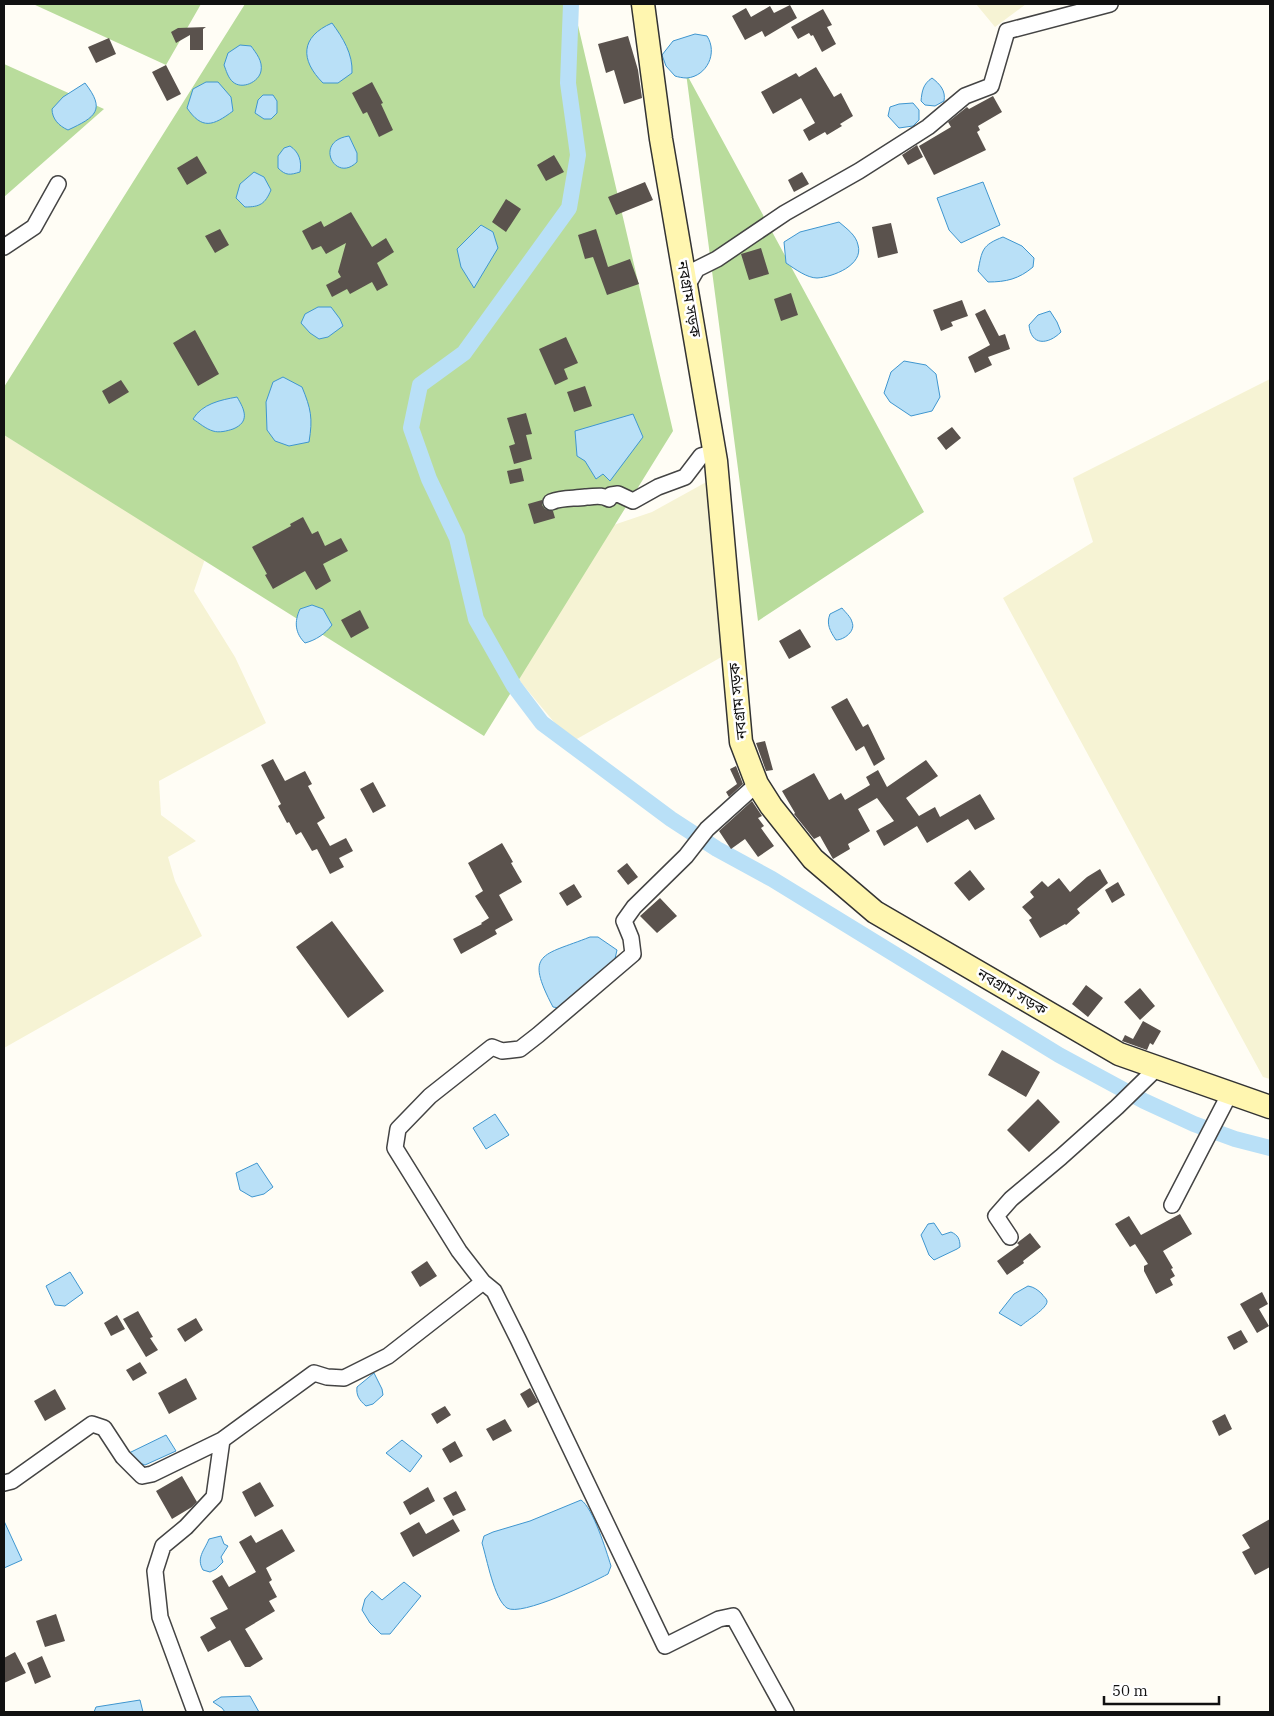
<svg xmlns="http://www.w3.org/2000/svg" width="1274" height="1716" font-family="'IBM Plex Serif','Noto Sans Bengali',serif">
  <style>
    .farmland { fill: #f6f3d4 }
    .forest { fill: #b9dc9c }
    .water { fill: #b9e0f7; stroke: #3f96cf }
    .lines { fill: none; stroke-linecap: round; stroke-linejoin: round }
    .canal { stroke: #b9e0f7; stroke-width: 16 }
    .building { fill: #5a524d }
    .minor-casing { stroke: #444; stroke-width: 18 }
    .secondary-casing { stroke: #333; stroke-width: 25 }
    .minor { stroke: #fff; stroke-width: 15 }
    .secondary { stroke: #fff6b0; stroke-width: 22 }
    .labels { text-anchor: middle; stroke-width: 5; stroke-linejoin: round; paint-order: stroke }
    .street-label { font-size: 15px; fill: #111; stroke: #fff }
  </style>
  <rect width="100%" height="100%" fill="#fffdf5"/>
  <path class="farmland" d="M 976,4 L 1026,4 L 995,27 Z
    M 1270,379 L 1270,1079 L 1263,1077 L 1003,598 L 1093,542 L 1073,478 Z
    M 4,435 L 33,453 L 233,477 L 194,591 L 235,657 L 266,723 L 159,781 L 161,815 L 196,841 L 168,857 L 175,881 L 202,936 L 4,1048 Z
    M 710,480 L 725,655 L 575,740 L 559,728 L 519,680 L 575,538 L 652,512 Z"/>
  <path class="forest" d="M 33,4 L 201,4 L 166,65 Z
    M 245,4 L 573,4 L 673,431 L 484,736 L 4,435 L 4,387 Z
    M 4,64 L 104,109 L 4,197 Z
    M 686,73 L 924,512 L 758,621 Z"/>
  <path class="water" d="M 332,23 C 343,38 353,54 352,73 L 338,83 L 323,83 C 300,60 300,37 332,23 Z
    M 695,34 L 707,36 C 718,53 707,76 687,78 C 683,78 678,77 675,76 L 666,66 L 662,55 L 673,41 Z
    M 240,45 L 251,46 C 256,53 263,61 261,71 C 259,82 242,90 233,82 C 228,78 226,70 224,65 L 228,53 Z
    M 932,78 C 940,84 946,91 944,101 L 935,106 L 925,105 L 921,101 C 922,91 923,84 932,78 Z
    M 206,82 L 218,82 L 231,97 L 233,111 C 213,126 202,130 187,108 L 193,89 Z
    M 85,83 C 106,110 96,117 68,130 C 59,126 52,119 52,109 L 63,97 Z
    M 263,95 L 273,95 L 277,101 L 277,113 L 271,119 L 264,119 L 255,113 L 258,100 Z
    M 913,103 L 919,110 L 919,120 L 913,126 L 899,128 L 888,116 L 890,107 L 899,104 Z
    M 349,136 L 357,153 L 357,162 C 335,184 313,141 349,136 Z
    M 290,146 C 299,152 302,161 300,172 C 290,175 286,176 278,168 L 278,156 L 284,148 Z
    M 254,172 L 264,177 L 271,190 C 265,204 260,207 245,207 L 236,198 L 240,184 Z
    M 983,182 L 1000,225 L 961,243 L 949,230 L 937,198 Z
    M 839,222 C 847,229 856,235 858,245 C 864,265 833,277 817,278 C 807,278 795,269 786,263 L 784,242 L 800,232 Z
    M 481,225 L 493,232 L 498,248 L 474,288 L 461,267 L 457,249 Z
    M 1003,237 L 1022,246 L 1034,258 L 1033,267 C 1019,279 1006,282 988,282 L 978,271 C 982,250 982,245 1003,237 Z
    M 318,307 L 331,307 L 340,319 L 343,326 L 328,337 L 319,339 L 310,333 L 301,323 L 305,314 Z
    M 1050,311 L 1057,322 L 1061,332 C 1048,345 1031,346 1029,325 L 1038,315 Z
    M 904,361 L 926,365 L 936,374 L 940,397 L 932,411 L 911,416 L 890,402 L 884,393 L 891,372 Z
    M 283,377 L 302,387 C 311,409 313,418 309,442 L 289,446 L 275,441 L 267,430 L 266,402 L 273,382 Z
    M 237,397 C 245,410 250,422 233,429 C 227,431 219,433 213,431 C 206,429 199,423 193,419 C 202,404 220,400 237,397 Z
    M 633,414 L 643,437 L 610,481 L 603,474 L 596,479 L 585,461 L 577,456 L 575,431 Z
    M 312,605 L 323,609 L 332,625 C 325,634 316,640 305,643 C 295,633 294,622 300,609 Z
    M 842,608 C 845,612 851,617 852,622 C 856,631 844,640 836,640 C 830,631 826,624 830,614 Z
    M 590,937 L 598,937 L 617,950 L 614,963 L 559,1008 L 553,1007 C 524,952 542,956 590,937 Z
    M 495,1114 L 509,1135 L 486,1149 L 473,1128 Z
    M 257,1163 L 273,1187 L 264,1194 L 252,1197 L 240,1190 L 236,1173 Z
    M 934,1223 L 942,1235 L 951,1232 C 958,1235 960,1239 960,1247 L 957,1249 L 934,1260 L 929,1255 L 921,1235 L 928,1224 Z
    M 70,1272 L 83,1293 L 65,1306 L 55,1305 L 46,1286 Z
    M 1028,1286 C 1034,1287 1038,1290 1042,1294 C 1043,1296 1047,1299 1047,1301 C 1048,1308 1026,1321 1021,1326 L 999,1313 L 1014,1294 Z
    M 374,1373 L 382,1389 L 383,1395 L 373,1404 L 366,1406 C 359,1400 356,1395 357,1387 Z
    M 166,1435 L 176,1451 L 145,1465 L 135,1461 L 129,1453 Z
    M 402,1440 L 422,1456 L 410,1472 L 386,1453 Z
    M 581,1500 C 593,1508 606,1550 611,1566 L 608,1574 C 593,1582 521,1617 507,1608 C 494,1599 487,1559 482,1543 L 484,1536 L 493,1532 L 530,1521 Z
    M 4,1521 L 22,1560 L 4,1568 Z
    M 221,1536 L 224,1544 L 228,1546 L 221,1557 L 223,1562 L 216,1569 L 210,1572 L 203,1570 C 196,1558 204,1551 209,1539 Z
    M 404,1582 L 421,1596 L 390,1634 L 381,1634 L 370,1623 L 362,1610 L 365,1599 L 372,1591 L 382,1600 Z
    M 250,1696 L 259,1712 L 225,1712 L 222,1708 L 213,1702 L 221,1697 Z
    M 140,1700 L 143,1712 L 94,1712 L 96,1707 Z"/>
  <g class="lines">
    <path class="canal" d="M 571,4 L 568,83 L 578,155 L 569,208 L 464,353 L 420,385 L 411,428 L 429,479 L 457,538 L 476,619 L 514,686 L 542,723 L 671,819 L 717,849 L 772,879 L 1059,1055 L 1144,1101 L 1194,1124 L 1235,1139 L 1270,1148"/>
  </g>
  <path class="building" d="M 790,5 L 797,18 L 765,37 L 762,31 L 745,40 L 732,16 L 746,8 L 751,17 L 770,6 L 774,13 Z
    M 823,9 L 832,25 L 827,27 L 836,44 L 822,52 L 813,35 L 811,36 L 809,33 L 798,39 L 791,27 Z
    M 206,27 L 203,29 L 203,50 L 190,50 L 190,35 L 176,43 L 171,32 L 178,28 Z
    M 628,36 L 638,70 L 642,98 L 624,104 L 614,70 L 606,73 L 598,44 Z
    M 109,38 L 116,54 L 96,63 L 88,47 Z
    M 166,65 L 181,94 L 167,101 L 152,72 Z
    M 816,67 L 834,97 L 841,93 L 853,116 L 840,124 L 842,126 L 827,135 L 825,132 L 809,141 L 803,130 L 815,123 L 801,98 L 773,114 L 761,92 L 796,73 L 799,77 Z
    M 372,82 L 383,103 L 381,104 L 393,130 L 379,137 L 367,112 L 363,114 L 352,93 Z
    M 993,96 L 1002,112 L 978,126 L 980,130 L 977,132 L 986,150 L 934,175 L 919,146 L 951,127 L 948,122 L 967,107 L 969,109 Z
    M 917,145 L 923,157 L 908,165 L 902,155 Z
    M 554,155 L 564,172 L 546,181 L 537,165 Z
    M 197,156 L 207,173 L 187,185 L 177,168 Z
    M 802,172 L 809,184 L 794,192 L 788,180 Z
    M 645,182 L 653,200 L 616,215 L 608,197 Z
    M 506,199 L 521,209 L 506,232 L 492,222 Z
    M 351,212 L 372,247 L 386,238 L 394,252 L 377,263 L 388,285 L 377,291 L 372,282 L 350,294 L 347,289 L 332,297 L 326,285 L 341,277 L 338,272 L 346,243 L 326,254 L 321,246 L 312,250 L 302,231 L 321,221 L 324,227 Z
    M 891,223 L 898,253 L 878,258 L 872,227 Z
    M 220,229 L 229,245 L 215,253 L 205,236 Z
    M 596,229 L 608,267 L 630,259 L 639,284 L 607,295 L 593,257 L 585,259 L 578,235 Z
    M 761,248 L 769,274 L 749,280 L 741,254 Z
    M 791,293 L 798,315 L 781,321 L 774,299 Z
    M 962,300 L 968,316 L 951,322 L 953,326 L 941,331 L 933,310 Z
    M 985,309 L 999,336 L 1005,334 L 1010,349 L 988,357 L 992,365 L 975,373 L 968,357 L 990,345 L 975,314 Z
    M 195,330 L 219,374 L 198,386 L 173,343 Z
    M 566,337 L 578,363 L 564,369 L 568,379 L 555,385 L 539,349 Z
    M 121,380 L 129,392 L 109,404 L 102,391 Z
    M 585,386 L 592,406 L 574,412 L 567,392 Z
    M 526,413 L 532,434 L 526,435 L 532,459 L 514,464 L 509,446 L 515,444 L 507,418 Z
    M 952,427 L 961,438 L 946,450 L 937,438 Z
    M 521,468 L 524,481 L 510,484 L 507,471 Z
    M 542,500 L 542,505 L 545,509 L 553,511 L 555,518 L 534,524 L 528,504 Z
    M 303,517 L 312,534 L 318,531 L 325,546 L 341,538 L 348,551 L 323,564 L 331,581 L 316,590 L 305,571 L 273,589 L 265,575 L 267,574 L 252,547 L 291,526 L 290,524 Z
    M 360,610 L 369,628 L 351,638 L 341,620 Z
    M 800,629 L 811,647 L 789,659 L 779,641 Z
    M 847,698 L 863,727 L 868,724 L 885,759 L 874,766 L 864,746 L 856,751 L 831,707 Z
    M 765,741 L 773,770 L 766,771 L 756,743 Z
    M 273,759 L 285,781 L 305,771 L 312,784 L 308,786 L 325,818 L 317,823 L 330,846 L 346,838 L 353,851 L 339,858 L 344,867 L 330,874 L 317,849 L 312,851 L 301,832 L 296,835 L 289,822 L 287,823 L 278,806 L 281,804 L 261,765 Z
    M 926,760 L 938,776 L 906,798 L 919,816 L 935,807 L 940,817 L 980,794 L 995,819 L 975,830 L 968,819 L 927,843 L 917,826 L 884,846 L 876,831 L 894,821 L 877,798 L 858,809 L 870,831 L 848,844 L 850,849 L 833,859 L 820,836 L 814,839 L 794,814 L 795,813 L 782,791 L 814,773 L 829,800 L 841,793 L 845,800 L 870,785 L 866,777 L 878,770 L 887,787 Z
    M 736,766 L 743,784 L 729,797 L 726,792 L 737,784 L 730,769 Z
    M 373,782 L 386,806 L 373,813 L 360,789 Z
    M 752,801 L 762,816 L 758,818 L 764,826 L 761,828 L 774,846 L 758,857 L 745,839 L 731,849 L 719,831 Z
    M 502,843 L 513,862 L 511,863 L 522,882 L 499,895 L 513,920 L 495,930 L 497,934 L 461,954 L 453,939 L 482,924 L 481,923 L 489,918 L 475,896 L 483,891 L 468,863 Z
    M 627,863 L 638,877 L 628,885 L 617,871 Z
    M 1100,869 L 1108,883 L 1077,909 L 1080,913 L 1066,925 L 1065,924 L 1040,938 L 1029,920 L 1032,918 L 1022,907 L 1034,897 L 1030,892 L 1042,881 L 1048,887 L 1059,878 L 1070,892 L 1087,877 Z
    M 970,870 L 985,889 L 969,901 L 954,883 Z
    M 1118,882 L 1125,895 L 1112,903 L 1105,890 Z
    M 574,884 L 582,897 L 567,906 L 559,893 Z
    M 660,898 L 677,916 L 657,933 L 640,916 Z
    M 332,921 L 384,991 L 348,1018 L 296,947 Z
    M 1086,985 L 1103,998 L 1088,1017 L 1072,1004 Z
    M 1140,988 L 1155,1006 L 1140,1020 L 1124,1002 Z
    M 1143,1021 L 1161,1031 L 1153,1045 L 1150,1043 L 1147,1050 L 1122,1041 L 1125,1035 L 1133,1039 Z
    M 1002,1050 L 1040,1072 L 1026,1097 L 988,1075 Z
    M 1038,1099 L 1060,1122 L 1029,1152 L 1007,1130 Z
    M 1180,1214 L 1192,1234 L 1163,1251 L 1173,1268 L 1171,1269 L 1175,1276 L 1170,1279 L 1173,1285 L 1156,1294 L 1144,1271 L 1144,1266 L 1148,1264 L 1135,1244 L 1130,1247 L 1115,1224 L 1129,1216 L 1141,1235 Z
    M 1030,1233 L 1041,1247 L 1023,1261 L 1024,1263 L 1007,1275 L 997,1261 L 1019,1245 L 1017,1243 Z
    M 427,1261 L 437,1276 L 420,1287 L 411,1272 Z
    M 1262,1292 L 1268,1304 L 1259,1309 L 1269,1326 L 1257,1333 L 1240,1304 Z
    M 138,1311 L 153,1337 L 150,1338 L 158,1350 L 146,1357 L 123,1319 Z
    M 117,1315 L 125,1329 L 111,1336 L 104,1323 Z
    M 196,1318 L 203,1330 L 185,1342 L 177,1329 Z
    M 1241,1330 L 1248,1342 L 1234,1350 L 1227,1337 Z
    M 140,1362 L 147,1373 L 133,1381 L 126,1370 Z
    M 186,1378 L 197,1399 L 169,1414 L 158,1393 Z
    M 530,1388 L 538,1402 L 528,1408 L 520,1394 Z
    M 55,1389 L 66,1409 L 45,1421 L 34,1401 Z
    M 445,1406 L 451,1415 L 437,1424 L 431,1414 Z
    M 1225,1414 L 1232,1429 L 1219,1436 L 1212,1421 Z
    M 505,1419 L 512,1431 L 493,1441 L 486,1429 Z
    M 455,1441 L 463,1456 L 450,1463 L 442,1449 Z
    M 182,1476 L 197,1502 L 192,1507 L 172,1519 L 156,1491 Z
    M 260,1482 L 274,1506 L 255,1517 L 242,1492 Z
    M 428,1487 L 435,1501 L 410,1515 L 403,1502 Z
    M 456,1491 L 466,1510 L 453,1516 L 443,1498 Z
    M 453,1519 L 460,1531 L 413,1557 L 400,1533 L 419,1522 L 426,1534 Z
    M 1270,1519 L 1270,1567 L 1255,1575 L 1242,1552 L 1250,1548 L 1242,1535 Z
    M 282,1529 L 295,1551 L 266,1568 L 272,1580 L 269,1582 L 277,1597 L 269,1601 L 275,1611 L 245,1629 L 263,1659 L 250,1667 L 245,1667 L 230,1640 L 208,1652 L 200,1637 L 216,1628 L 210,1618 L 228,1609 L 212,1581 L 222,1575 L 229,1587 L 256,1572 L 239,1542 L 251,1535 L 256,1543 Z
    M 56,1614 L 65,1641 L 45,1647 L 36,1621 Z
    M 15,1652 L 26,1673 L 4,1683 L 4,1658 Z
    M 42,1656 L 51,1677 L 35,1684 L 27,1663 Z"/>
  <g class="lines">
    <defs>
      <path id="minor" d="M 4,247 L 34,227 L 58,184
        M 687,286 L 697,269 L 717,259 L 785,213 L 859,171 L 928,127 L 965,96 L 991,86 L 1007,31 L 1110,4
        M 551,502 C 563,497 574,499 586,497 C 595,497 601,494 609,499 L 611,495 L 618,494 L 633,501 L 658,487 L 685,477 L 701,456 L 715,452
        M 1172,1205 L 1230,1093
        M 1010,1237 L 996,1216 L 1011,1199 L 1061,1157 L 1117,1107 L 1157,1068
        M 483,1282 L 494,1291 L 518,1339 L 665,1646 L 719,1619 L 733,1616 L 786,1712
        M 4,1483 L 12,1481 L 92,1424 L 104,1428 L 123,1457 L 142,1476 L 152,1474 L 222,1440 L 314,1373 L 327,1377 L 344,1378 L 388,1356 L 483,1282 L 459,1251 L 395,1148 L 398,1129 L 430,1096 L 492,1047 L 502,1051 L 520,1049 L 538,1035 L 633,954 L 631,938 L 624,921 L 634,907 L 686,856 L 707,829 L 757,784
        M 195,1712 L 160,1617 L 155,1571 L 163,1546 L 186,1527 L 214,1497 L 222,1440"/>
      <path id="secondary" d="M 643,4 L 661,139 L 716,461 L 741,742 L 757,784 L 771,806 L 813,859 L 875,912 L 1119,1054 L 1270,1107"/>
    </defs>
    <use href="#minor" class="minor-casing"/>
    <use href="#secondary" class="secondary-casing"/>
    <use href="#minor" class="minor"/>
    <use href="#secondary" class="secondary"/>
  </g>
  <g class="labels">
    <g class="street-label">
      <text transform="translate(689 299) rotate(80)" y="5">নবগ্রাম সড়ক</text>
      <text transform="translate(738 701) rotate(-96)" y="5">নবগ্রাম সড়ক</text>
      <text transform="translate(1012 992) rotate(30)" y="5">নবগ্রাম সড়ক</text>
    </g>
  </g>
  <rect width="1274" height="1716" fill="none" stroke="#111111" stroke-width="10"/>
  <path d="M1104 1696v8h115v-8" fill="none" stroke="#111111" stroke-width="2.5"/>
  <text x="1112" y="1696" font-size="15" fill="#111111" stroke="#ffffff" stroke-width="4" paint-order="stroke">50 m</text>
</svg>
